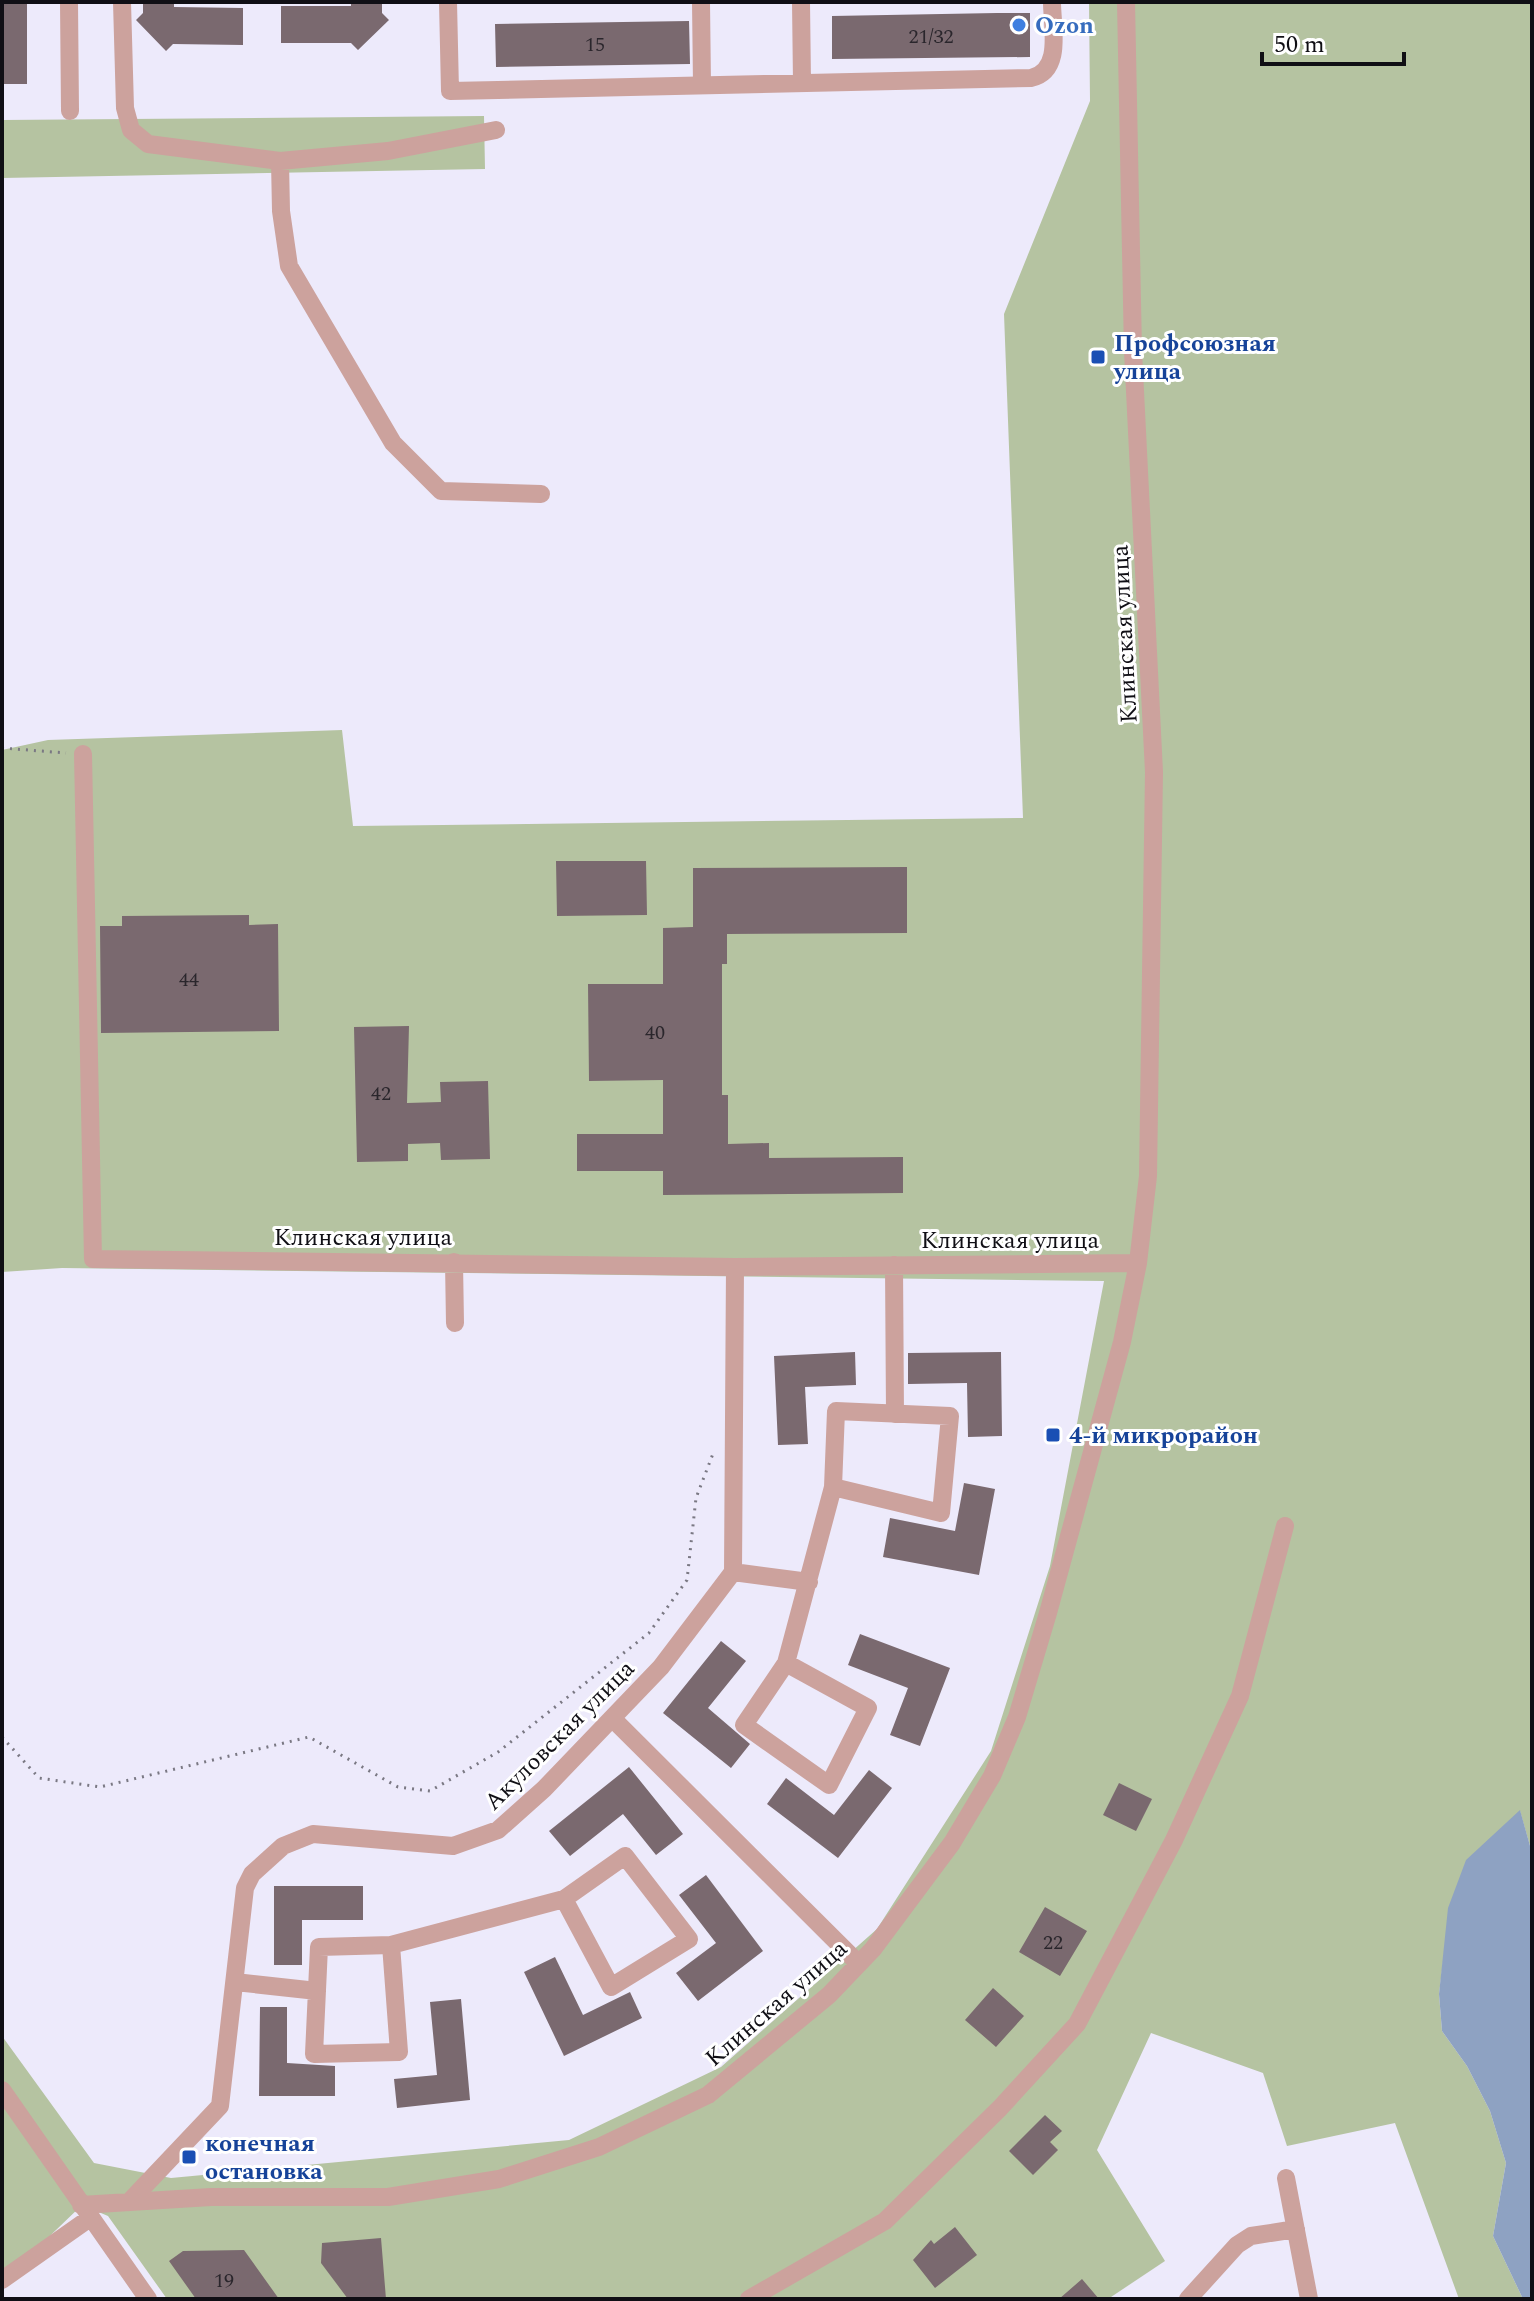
<svg xmlns="http://www.w3.org/2000/svg" width="1534" height="2301" font-family="Spectral,serif">
  <style>
    .green { fill: #b5c3a1 }
    .water { fill: #8ea2c2 }
    .building { fill: #7a696f }
    .lines { fill: none; stroke-linecap: round; stroke-linejoin: round }
    .path { stroke: #7a7883; stroke-width: 3; stroke-dasharray: 2 6; stroke-linecap: butt }
    .minor { stroke: #cca29d; stroke-width: 18 }
    .shop-dot { fill: #3f7fe0; stroke: #fff; stroke-width: 3 }
    .transit-dot { fill: #1a4fb4; stroke: #fff; stroke-width: 3 }
    .labels { text-anchor: middle; stroke-width: 6; stroke-linejoin: round; paint-order: stroke }
    .number-label { font-size: 20px; fill: #2a262c }
    .shop-label { font-size: 24px; font-weight: bold; fill: #366cbe; stroke: #fff; text-anchor: start }
    .transit-label { font-size: 24px; font-weight: bold; fill: #164399; stroke: #fff; text-anchor: start }
    .street-label { font-size: 24px; fill: #100f15; stroke: #fff }
  </style>
  <rect width="100%" height="100%" fill="#edeafb"/>
  <path class="green" d="M 1089,2 L 1532,2 L 1532,1853 L 1520,1811 L 1444,1954 L 1439,1994 L 1442,2031 L 1467,2066 L 1490,2111 L 1506,2163 L 1493,2236 L 1523,2299 L 1459,2299 L 1395,2123 L 1287,2146 L 1263,2073 L 1151,2033 L 1097,2150 L 1165,2261 L 1108,2299 L 167,2299 L 108,2216 L 82,2205 L 2,2282 L 2,2036 L 94,2163 L 171,2178 L 569,2140 L 721,2067 L 877,1929 L 991,1751 L 1050,1566 L 1104,1281 L 62,1268 L 2,1272 L 2,750 L 48,740 L 342,730 L 353,826 L 1023,818 L 1004,314 L 1090,101 Z
    M 484,116 L 485,169 L 2,178 L 2,120 Z"/>
  <path class="water" d="M 1520,1810 L 1532,1853 L 1532,2299 L 1523,2299 L 1493,2236 L 1506,2163 L 1490,2111 L 1467,2066 L 1442,2031 L 1439,1994 L 1448,1908 L 1466,1860 Z"/>
  <path class="building" d="M 2,2 L 27,2 L 27,84 L 2,84 Z
    M 143,2 L 174,2 L 174,7 L 243,8 L 243,45 L 173,44 L 166,51 L 136,20 L 143,13 Z
    M 351,2 L 382,2 L 382,13 L 389,20 L 358,50 L 351,43 L 281,43 L 281,6 L 351,6 Z
    M 997,13 L 1030,13 L 1030,57 L 832,59 L 832,16 Z
    M 689,21 L 690,64 L 496,67 L 495,24 Z
    M 556,861 L 646,861 L 647,915 L 557,916 Z
    M 907,867 L 907,933 L 727,934 L 727,964 L 722,964 L 722,1095 L 728,1095 L 728,1144 L 769,1143 L 769,1158 L 903,1157 L 903,1193 L 663,1195 L 663,1171 L 577,1171 L 577,1134 L 663,1134 L 663,1080 L 589,1081 L 588,984 L 663,984 L 663,928 L 693,927 L 693,868 Z
    M 249,915 L 249,925 L 278,924 L 279,1031 L 101,1033 L 100,926 L 122,926 L 122,916 Z
    M 409,1026 L 407,1103 L 441,1102 L 440,1082 L 488,1081 L 490,1159 L 441,1160 L 440,1143 L 408,1144 L 408,1161 L 357,1162 L 354,1027 Z
    M 855,1352 L 856,1385 L 805,1387 L 808,1444 L 778,1445 L 774,1356 Z
    M 1001,1352 L 1002,1436 L 968,1437 L 967,1383 L 908,1384 L 908,1353 Z
    M 964,1483 L 995,1489 L 979,1575 L 883,1557 L 890,1518 L 955,1531 Z
    M 860,1634 L 950,1668 L 920,1746 L 890,1735 L 908,1688 L 848,1665 Z
    M 721,1641 L 746,1661 L 708,1708 L 750,1744 L 731,1768 L 663,1713 Z
    M 629,1767 L 683,1834 L 656,1855 L 623,1814 L 570,1856 L 549,1831 Z
    M 869,1770 L 892,1788 L 838,1858 L 767,1804 L 786,1778 L 834,1815 Z
    M 1119,1783 L 1152,1799 L 1136,1831 L 1103,1815 Z
    M 706,1875 L 763,1951 L 698,2001 L 676,1973 L 716,1943 L 679,1895 Z
    M 274,1886 L 363,1886 L 363,1920 L 302,1920 L 302,1965 L 274,1965 Z
    M 1045,1907 L 1087,1931 L 1060,1976 L 1019,1952 Z
    M 555,1957 L 583,2015 L 630,1992 L 642,2018 L 564,2056 L 524,1972 Z
    M 993,1988 L 1024,2016 L 996,2047 L 965,2020 Z
    M 461,1999 L 470,2100 L 397,2108 L 394,2079 L 437,2075 L 430,2002 Z
    M 260,2007 L 287,2007 L 287,2063 L 335,2066 L 335,2096 L 259,2096 Z
    M 1045,2115 L 1062,2131 L 1050,2142 L 1058,2150 L 1033,2175 L 1009,2151 Z
    M 955,2227 L 977,2255 L 935,2288 L 913,2260 L 931,2240 L 934,2244 Z
    M 381,2238 L 386,2299 L 348,2299 L 321,2263 L 322,2243 Z
    M 244,2250 L 279,2299 L 196,2299 L 169,2261 L 183,2251 Z
    M 1082,2279 L 1099,2299 L 1059,2299 Z"/>
  <g class="lines">
    <path class="path" d="M 2,748 L 66,753
      M 2,1737 L 39,1778 L 100,1787 L 309,1737 L 398,1787 L 430,1791 L 498,1752 L 649,1633 L 687,1580 L 696,1498 L 714,1451"/>
    <path class="minor" d="M 69,2 L 70,111
      M 122,2 L 125,108 L 131,130 L 148,144 L 280,161 L 388,151 L 496,130
      M 448,2 L 450,91 L 1031,78 C 1063,71 1052,27 1052,2
      M 701,2 L 702,85
      M 801,2 L 802,83
      M 280,161 L 281,211 L 289,266 L 393,443 L 441,491 L 541,494
      M 83,754 L 93,1259 L 735,1267 L 1138,1263
      M 454,1262 L 455,1323
      M 894,1265 L 895,1414
      M 733,1572 L 809,1582
      M 786,1663 L 744,1725 L 829,1785 L 868,1708 L 786,1663 L 833,1487 L 836,1411 L 950,1416 L 941,1513 L 833,1487
      M 612,1718 L 859,1964
      M 391,1945 L 564,1899 L 625,1856 L 689,1939 L 611,1987 L 564,1899
      M 391,1945 L 399,2052 L 314,2054 L 319,1947 Z
      M 235,1982 L 317,1991
      M 2,2090 L 148,2299
      M 1286,2178 L 1309,2299
      M 131,2200 L 220,2106 L 245,1888 L 252,1874 L 283,1846 L 313,1834 L 453,1846 L 498,1830 L 544,1789 L 661,1667 L 733,1572 L 735,1267
      M 81,2205 L 211,2197 L 388,2197 L 499,2179 L 599,2147 L 708,2095 L 829,1995 L 873,1949 L 952,1843 L 992,1776 L 1017,1717 L 1048,1613 L 1122,1342 L 1138,1263 L 1148,1176 L 1154,772 L 1133,351 L 1126,2
      M 2,2280 L 90,2218
      M 749,2299 L 885,2221 L 1000,2108 L 1077,2024 L 1174,1840 L 1240,1696 L 1285,1526
      M 1188,2299 L 1237,2245 L 1251,2236 L 1296,2229"/>
  </g>
  <circle class="shop-dot" cx="1019" cy="25" r="8"/>
  <g class="transit-dot">
    <rect x="1090" y="349" width="16" height="16" rx="4"/>
    <rect x="1045" y="1427" width="16" height="16" rx="4"/>
    <rect x="181" y="2149" width="16" height="16" rx="4"/>
  </g>
  <g class="labels">
    <g class="number-label">
      <text x="931" y="43">21/32</text>
      <text x="595" y="51">15</text>
      <text x="189" y="986">44</text>
      <text x="655" y="1039">40</text>
      <text x="381" y="1100">42</text>
      <text x="1053" y="1949">22</text>
      <text x="224" y="2287">19</text>
    </g>
    <g class="shop-label">
      <text x="1035" y="33">Ozon</text>
    </g>
    <g class="transit-label">
      <text x="1114" y="351">Профсоюзная<tspan x="1114" dy="28">улица</tspan></text>
      <text x="1069" y="1443">4-й микрорайон</text>
      <text x="205" y="2151">конечная<tspan x="205" dy="28">остановка</tspan></text>
    </g>
    <g class="street-label">
      <text transform="translate(1124 634) rotate(-93)" y="8">Клинская улица</text>
      <text x="363" y="1245">Клинская улица</text>
      <text x="1010" y="1248">Клинская улица</text>
      <text transform="translate(559 1735) rotate(-45)" y="8">Акуловская улица</text>
      <text transform="translate(776 2003) rotate(-41)" y="8">Клинская улица</text>
    </g>
  </g>
  <rect width="1534" height="2301" fill="none" stroke="#100f15" stroke-width="8"/>
  <path d="M1262 52v12h142v-12" fill="none" stroke="#100f15" stroke-width="4"/>
  <text x="1274" y="52" font-size="24" fill="#100f15" stroke="#ffffff" stroke-width="6" paint-order="stroke">50 m</text>
</svg>
